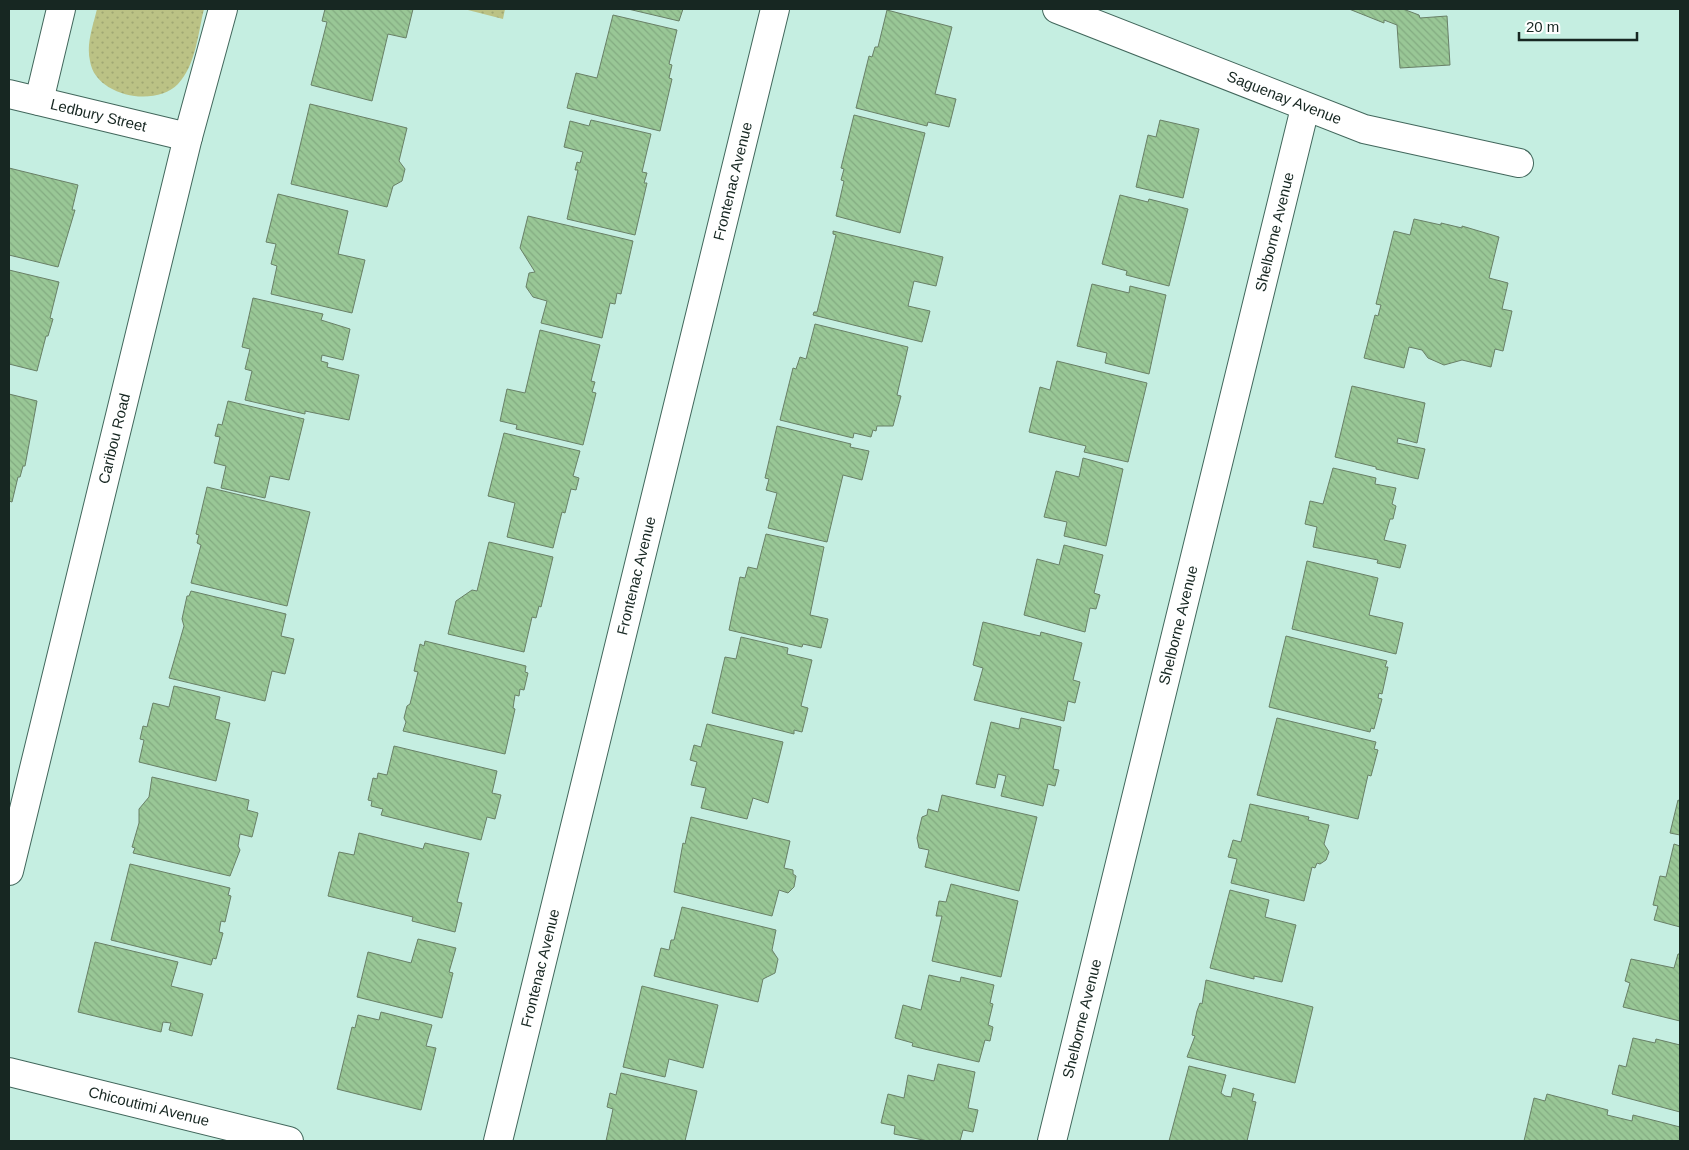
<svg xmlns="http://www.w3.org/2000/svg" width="1689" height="1150" font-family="Helvetica,sans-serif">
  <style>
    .park { fill: url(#park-dots) }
    .building { fill: url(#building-back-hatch); stroke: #698067 }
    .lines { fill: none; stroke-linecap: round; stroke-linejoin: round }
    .street-casing { stroke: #42675c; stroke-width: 30 }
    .street { stroke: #fff; stroke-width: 28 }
    .labels { text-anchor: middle; stroke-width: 4.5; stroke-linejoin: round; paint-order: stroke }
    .street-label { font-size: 15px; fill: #172722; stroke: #fff }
  </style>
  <defs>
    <pattern id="park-dots" width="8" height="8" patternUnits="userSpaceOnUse" patternTransform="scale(1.25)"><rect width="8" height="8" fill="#bbc285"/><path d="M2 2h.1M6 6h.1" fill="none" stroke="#a0a773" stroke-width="1.8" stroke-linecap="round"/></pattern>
    <pattern id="building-back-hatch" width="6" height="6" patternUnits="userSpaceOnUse" patternTransform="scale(1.25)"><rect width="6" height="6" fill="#99c796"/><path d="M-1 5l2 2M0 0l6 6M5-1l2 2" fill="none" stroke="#83ab81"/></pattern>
  </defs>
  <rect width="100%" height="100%" fill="#c5eee1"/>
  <path class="park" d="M 97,9 L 204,9 C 198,33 196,65 178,84 C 155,108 95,96 90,61 C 86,44 93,26 97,9 Z
    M 464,9 L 505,9 L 503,19 Z"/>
  <path class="building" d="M 325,9 L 413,9 L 406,38 L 388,34 L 372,101 L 311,85 L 327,22 L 322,21 Z
    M 628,9 L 683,9 L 679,21 Z
    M 1349,9 L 1403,9 L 1419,15 L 1420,18 L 1447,16 L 1450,65 L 1400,68 L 1397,25 L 1384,20 L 1384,23 Z
    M 887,10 L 952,27 L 935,94 L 956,99 L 949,127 L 928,122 L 927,126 L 856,108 L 869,56 L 872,57 L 875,47 L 878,47 Z
    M 613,15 L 677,30 L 669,64 L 672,65 L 669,78 L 672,79 L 660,131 L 567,108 L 576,73 L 597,78 Z
    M 310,104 L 407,128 L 399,161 L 405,169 L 402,181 L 393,186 L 387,207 L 291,184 Z
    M 854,115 L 925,133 L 900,233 L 836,216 L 844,181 L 841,180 L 844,169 L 841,168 Z
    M 591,120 L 651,134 L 642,172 L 647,173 L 644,183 L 647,183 L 635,235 L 567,219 L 578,170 L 575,170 L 577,162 L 580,163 L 583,152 L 564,147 L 570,121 L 589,126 Z
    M 1160,120 L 1199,129 L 1183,198 L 1136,187 L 1148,135 L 1156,137 Z
    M 9,168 L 78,185 L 72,210 L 75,210 L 58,267 L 9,255 Z
    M 278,194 L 348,211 L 338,254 L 365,260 L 352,313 L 271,294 L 277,266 L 271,264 L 276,244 L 266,242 Z
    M 1120,195 L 1148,202 L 1149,199 L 1188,209 L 1169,286 L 1126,275 L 1127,271 L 1102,264 Z
    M 528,216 L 633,241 L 621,294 L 617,293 L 615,304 L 610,303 L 602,338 L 541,323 L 547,301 L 533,297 L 526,287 L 529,273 L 535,272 L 520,248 Z
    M 1414,219 L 1441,225 L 1441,223 L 1462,228 L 1462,226 L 1499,237 L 1489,278 L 1508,283 L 1502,309 L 1512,311 L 1503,351 L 1495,349 L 1491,367 L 1462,360 L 1444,365 L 1428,358 L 1422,350 L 1409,347 L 1404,368 L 1364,358 L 1375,315 L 1378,316 L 1381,305 L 1376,304 L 1394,231 L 1410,235 Z
    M 833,231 L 943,257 L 936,286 L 914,281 L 908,306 L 930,311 L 922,342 L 813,315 L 814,312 L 817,312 L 836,235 L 833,234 Z
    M 9,270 L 59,282 L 50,318 L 53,319 L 48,336 L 46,336 L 37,371 L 9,364 Z
    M 1092,284 L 1129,293 L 1130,286 L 1166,295 L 1149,374 L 1105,363 L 1107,353 L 1077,346 Z
    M 253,298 L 323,314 L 321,320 L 350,329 L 343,360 L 322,355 L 321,361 L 328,363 L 327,367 L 359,375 L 349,420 L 305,411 L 305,414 L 245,400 L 252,371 L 245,369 L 250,349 L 242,347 Z
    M 815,324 L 908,347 L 897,395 L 901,396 L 893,426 L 877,426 L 876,431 L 873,430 L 871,437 L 854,433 L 853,438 L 780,420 L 793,368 L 796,369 L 800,357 L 806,359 Z
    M 540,330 L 600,345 L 591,381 L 595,382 L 592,392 L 596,393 L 583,445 L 516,429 L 517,425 L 500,421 L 507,389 L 525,393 Z
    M 1057,361 L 1147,383 L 1128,462 L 1084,452 L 1086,446 L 1029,432 L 1040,387 L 1050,390 Z
    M 1352,386 L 1425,403 L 1417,443 L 1398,438 L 1397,443 L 1425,449 L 1418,479 L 1376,469 L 1376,467 L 1335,457 Z
    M 9,394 L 37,401 L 25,466 L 23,466 L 20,477 L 18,477 L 12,502 L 9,501 Z
    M 228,401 L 304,419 L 289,480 L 270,476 L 265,498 L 221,488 L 226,466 L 214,463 L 220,437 L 215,436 L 218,424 L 222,425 Z
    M 777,426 L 851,444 L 850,447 L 869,451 L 862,480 L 843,475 L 827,542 L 768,528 L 777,493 L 766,490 L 769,479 L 765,478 Z
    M 504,433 L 580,451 L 573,476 L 579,478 L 576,490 L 571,489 L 565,513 L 562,512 L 553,548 L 507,537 L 515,503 L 488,496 Z
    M 1083,458 L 1123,469 L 1106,546 L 1064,536 L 1067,522 L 1044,517 L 1056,471 L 1079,477 Z
    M 1333,468 L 1376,478 L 1375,484 L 1396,488 L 1392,504 L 1396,506 L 1393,519 L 1390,519 L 1384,540 L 1406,545 L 1400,568 L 1377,563 L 1378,560 L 1313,547 L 1317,527 L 1305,524 L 1310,501 L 1323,504 Z
    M 207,487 L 310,512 L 287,606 L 191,583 L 201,545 L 197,543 L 199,535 L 196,534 Z
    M 766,534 L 824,547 L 810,615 L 828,619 L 821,648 L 803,644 L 802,647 L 729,630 L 740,577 L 745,578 L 748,567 L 757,569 Z
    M 489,542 L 553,557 L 541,607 L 539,606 L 536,618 L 532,617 L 524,652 L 448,634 L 456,601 L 472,590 L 477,591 Z
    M 1064,545 L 1103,555 L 1094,593 L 1100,595 L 1096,609 L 1090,608 L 1085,632 L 1024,615 L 1037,559 L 1059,565 Z
    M 1307,561 L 1378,578 L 1369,615 L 1403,623 L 1396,654 L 1292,629 Z
    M 191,591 L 286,614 L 281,636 L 294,639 L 285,674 L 272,671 L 265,701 L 169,678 L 184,626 L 182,619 L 187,596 L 189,596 Z
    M 983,622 L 1040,636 L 1041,632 L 1082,643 L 1073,680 L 1080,682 L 1075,703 L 1068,701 L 1064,721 L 974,700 L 983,668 L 973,665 Z
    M 1286,636 L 1387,661 L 1385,667 L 1388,667 L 1382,694 L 1379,693 L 1378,698 L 1382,699 L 1374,729 L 1371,728 L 1370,732 L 1269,707 Z
    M 741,637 L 788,648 L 787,654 L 812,660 L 801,706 L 808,708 L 802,732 L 794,730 L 794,734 L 712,713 L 725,657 L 736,659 Z
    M 425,641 L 526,666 L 525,672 L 528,673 L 524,690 L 520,689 L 519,696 L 515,695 L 513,708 L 515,709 L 505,754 L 403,731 L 406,722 L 404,718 L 407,706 L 410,704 L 418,672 L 414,671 L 420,644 L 424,646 Z
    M 174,686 L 220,697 L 215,719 L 230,723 L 216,781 L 139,762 L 144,740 L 140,739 L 143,726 L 147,727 L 153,703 L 169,707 Z
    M 1021,718 L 1061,727 L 1053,769 L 1059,770 L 1055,786 L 1048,784 L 1043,806 L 1001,796 L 1006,776 L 998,774 L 995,788 L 976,784 L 991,722 L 1019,729 Z
    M 1277,718 L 1376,742 L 1374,749 L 1378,750 L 1371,776 L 1368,775 L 1358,819 L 1257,795 Z
    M 707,724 L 783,742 L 768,803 L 753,798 L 747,819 L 701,808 L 706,788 L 691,785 L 697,762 L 690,760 L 694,745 L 701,747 Z
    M 394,746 L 497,771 L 492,793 L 501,795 L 495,819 L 487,817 L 481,840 L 381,815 L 383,809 L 371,806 L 372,801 L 368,800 L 373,778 L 377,779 L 378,773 L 387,775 Z
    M 152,777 L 249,800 L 247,810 L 258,813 L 252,837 L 240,834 L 238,846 L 240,850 L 230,876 L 133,853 L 135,848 L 132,847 L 139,823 L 139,809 L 149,797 Z
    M 942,795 L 1037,817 L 1019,891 L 925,867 L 929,850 L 919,848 L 917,838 L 922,817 L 927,815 L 928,809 L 938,812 Z
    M 1678,800 L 1680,801 L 1680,835 L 1670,833 Z
    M 1250,804 L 1309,817 L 1308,820 L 1329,825 L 1324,844 L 1329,852 L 1326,860 L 1320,864 L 1317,863 L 1315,868 L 1312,867 L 1304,901 L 1231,883 L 1237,859 L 1228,857 L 1233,840 L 1241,842 Z
    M 691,817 L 790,841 L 784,868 L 793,870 L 793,874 L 796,876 L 794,887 L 788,893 L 779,890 L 772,916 L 674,892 L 683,843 L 685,844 Z
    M 359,833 L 423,849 L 425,843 L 469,853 L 457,902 L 462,903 L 455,932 L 412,921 L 413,917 L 328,896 L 339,852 L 354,855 Z
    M 1674,844 L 1680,846 L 1680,927 L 1654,920 L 1658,906 L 1653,905 L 1660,876 L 1666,877 Z
    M 130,864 L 230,888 L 228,895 L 231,896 L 225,922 L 221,921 L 219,932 L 223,933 L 216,959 L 213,958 L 211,965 L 111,940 Z
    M 951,884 L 1018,901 L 1001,977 L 932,961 L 942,916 L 936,916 L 939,901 L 946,902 Z
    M 1230,890 L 1269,900 L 1265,917 L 1296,925 L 1282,982 L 1254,976 L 1254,979 L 1210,968 Z
    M 682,907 L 776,930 L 772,950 L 778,959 L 775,973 L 763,979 L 758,1002 L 654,976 L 661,948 L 669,950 L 671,940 L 674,940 Z
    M 418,939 L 456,948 L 449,972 L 453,973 L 442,1018 L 357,997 L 368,952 L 411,963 Z
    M 95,942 L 178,962 L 171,986 L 203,994 L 192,1036 L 169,1030 L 171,1023 L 163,1022 L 161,1032 L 78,1012 Z
    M 1678,954 L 1680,954 L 1680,1021 L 1623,1007 L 1630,983 L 1625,981 L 1631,959 L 1674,968 Z
    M 929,975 L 960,982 L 961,977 L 994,985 L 990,1003 L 993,1004 L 988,1025 L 993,1027 L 990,1041 L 985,1040 L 979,1062 L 912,1046 L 913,1043 L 895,1038 L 903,1005 L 921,1010 Z
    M 1206,980 L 1313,1007 L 1295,1083 L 1187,1057 L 1195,1036 L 1192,1035 L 1193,1029 L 1197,1011 L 1200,1003 L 1202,1004 Z
    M 642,986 L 718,1005 L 703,1068 L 669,1059 L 665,1077 L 623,1067 Z
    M 381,1012 L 432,1025 L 426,1046 L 436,1048 L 421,1110 L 337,1089 L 352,1027 L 355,1028 L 358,1015 L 379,1020 Z
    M 1633,1038 L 1655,1043 L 1656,1039 L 1680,1045 L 1680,1112 L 1612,1094 L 1619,1065 L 1626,1067 Z
    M 938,1064 L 975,1072 L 968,1108 L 978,1110 L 973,1132 L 963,1130 L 960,1141 L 928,1141 L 894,1134 L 895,1126 L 881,1123 L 888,1094 L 904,1098 L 908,1075 L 934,1081 Z
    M 1189,1066 L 1226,1075 L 1221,1093 L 1225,1096 L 1231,1097 L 1233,1088 L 1254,1094 L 1252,1101 L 1256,1102 L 1247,1141 L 1169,1141 Z
    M 621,1073 L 697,1091 L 685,1141 L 606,1141 L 613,1109 L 607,1107 L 610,1093 L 616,1095 Z
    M 1547,1094 L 1608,1110 L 1607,1115 L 1632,1121 L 1633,1115 L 1680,1127 L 1680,1141 L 1524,1141 L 1534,1098 L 1545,1101 Z"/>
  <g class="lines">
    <defs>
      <g id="street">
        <path id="s1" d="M 1057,9 L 1364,129 L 1519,163"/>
        <path id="s2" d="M 9,94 L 188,137"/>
        <path d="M 39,101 L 61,9"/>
        <path id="s3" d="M 9,871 L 188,137 L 223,9"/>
        <path id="s4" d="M 9,1072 L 289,1141"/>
        <path id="s5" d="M 498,1141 L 775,9"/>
        <path id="s6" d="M 1052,1141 L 1305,108"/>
      </g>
    </defs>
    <use href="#street" class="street-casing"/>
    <use href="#street" class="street"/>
  </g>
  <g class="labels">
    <g class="street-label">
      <text dy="5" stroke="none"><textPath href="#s1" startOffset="244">Saguenay Avenue</textPath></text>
      <text dy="5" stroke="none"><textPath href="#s2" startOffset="92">Ledbury Street</textPath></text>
      <text dy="5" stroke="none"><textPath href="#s5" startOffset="988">Frontenac Avenue</textPath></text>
      <text dy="5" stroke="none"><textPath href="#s6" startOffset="936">Shelborne Avenue</textPath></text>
      <text dy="5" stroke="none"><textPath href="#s3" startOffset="445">Caribou Road</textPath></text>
      <text dy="5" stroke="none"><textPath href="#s5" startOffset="582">Frontenac Avenue</textPath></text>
      <text dy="5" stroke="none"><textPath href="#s6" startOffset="531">Shelborne Avenue</textPath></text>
      <text dy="5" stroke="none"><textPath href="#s5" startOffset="178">Frontenac Avenue</textPath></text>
      <text dy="5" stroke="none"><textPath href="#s6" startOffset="126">Shelborne Avenue</textPath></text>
      <text dy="5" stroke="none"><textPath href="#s4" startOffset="144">Chicoutimi Avenue</textPath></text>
    </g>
  </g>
  <rect width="1689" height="1150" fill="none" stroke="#172722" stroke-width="20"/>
  <path d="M1519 32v8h118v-8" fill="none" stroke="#172722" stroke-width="2.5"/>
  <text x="1526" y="32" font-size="15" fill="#172722" stroke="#ffffff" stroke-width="4" paint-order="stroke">20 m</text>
</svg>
